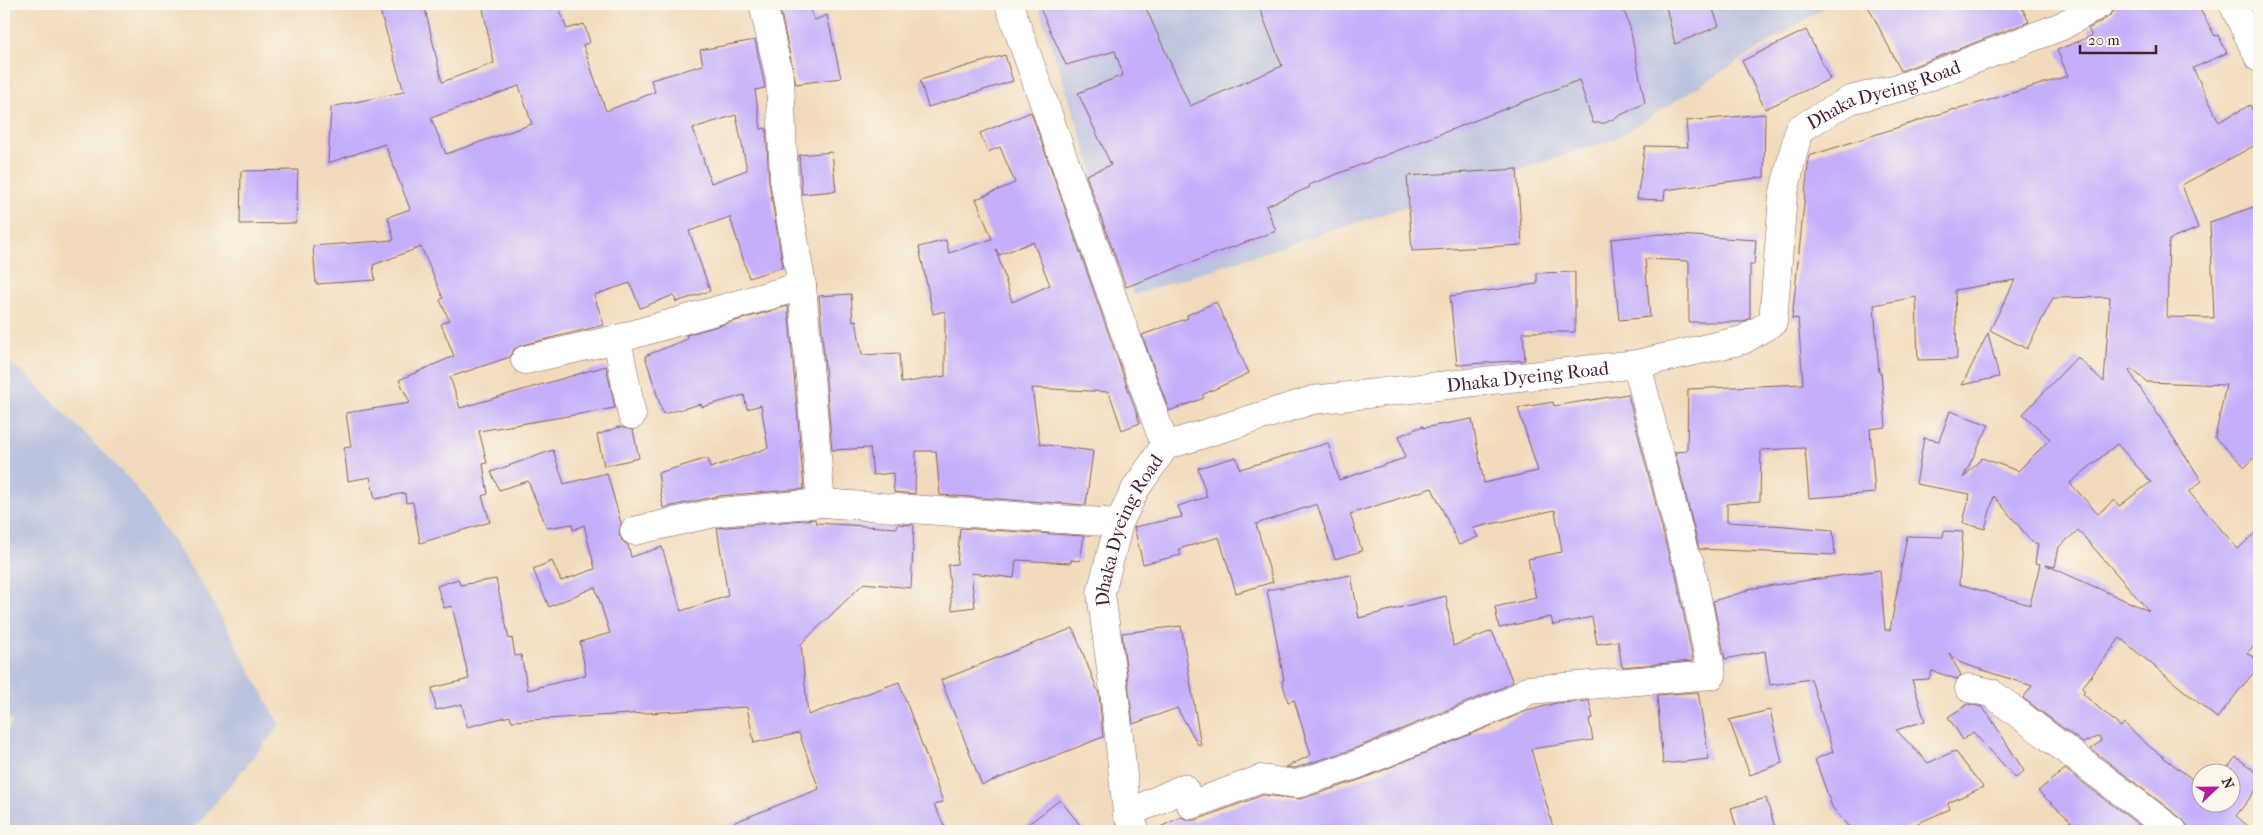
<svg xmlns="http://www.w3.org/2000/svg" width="2263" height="835" font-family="'IM FELL French Canon',serif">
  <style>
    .industrial { fill: #bcc3de }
    .building { fill: #c5affb; fill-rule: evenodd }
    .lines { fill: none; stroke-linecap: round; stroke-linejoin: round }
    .minor-casing { stroke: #85615e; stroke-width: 29 }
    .minor { stroke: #fff; stroke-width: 28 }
    .labels { text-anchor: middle; stroke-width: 5; stroke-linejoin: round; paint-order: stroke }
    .street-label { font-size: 19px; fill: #4a1f2b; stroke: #fbf7ec }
  </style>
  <rect width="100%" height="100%" fill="#fbf7ec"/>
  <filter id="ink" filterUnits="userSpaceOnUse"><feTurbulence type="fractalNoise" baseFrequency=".02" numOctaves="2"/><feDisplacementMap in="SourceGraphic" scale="10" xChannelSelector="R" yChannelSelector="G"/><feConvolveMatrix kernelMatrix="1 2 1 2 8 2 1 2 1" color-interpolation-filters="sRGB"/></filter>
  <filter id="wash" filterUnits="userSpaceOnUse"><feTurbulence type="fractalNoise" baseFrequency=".0096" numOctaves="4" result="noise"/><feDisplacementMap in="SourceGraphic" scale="20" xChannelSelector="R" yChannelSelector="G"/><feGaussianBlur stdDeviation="1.12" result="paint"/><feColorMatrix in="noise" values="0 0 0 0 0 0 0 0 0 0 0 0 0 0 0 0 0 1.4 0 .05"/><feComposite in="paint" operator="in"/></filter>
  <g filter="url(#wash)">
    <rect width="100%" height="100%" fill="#f2dbbc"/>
    <path class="industrial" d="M 1038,4 L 1830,4 L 1615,139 L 1133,295 Z
      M 4,358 L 30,378 L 132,482 L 208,593 L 280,725 L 192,831 L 11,831 L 4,823 L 4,738 L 12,722 L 4,713 Z"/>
    <g id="blocks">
      <path class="building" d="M 378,4 L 424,4 L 442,82 L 494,63 L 482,4 L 557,4 L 567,29 L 584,24 L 590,42 L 583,45 L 606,111 L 655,92 L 651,80 L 703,65 L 700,50 L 755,40 L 765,88 L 755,90 L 761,129 L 766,128 L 769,182 L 783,267 L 749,278 L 730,217 L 689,231 L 710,291 L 676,302 L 674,295 L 640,308 L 630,283 L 594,295 L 604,325 L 522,345 L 514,349 L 510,357 L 450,377 L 460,408 L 606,366 L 615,408 L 479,431 L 487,463 L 483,464 L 488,494 L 482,496 L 490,522 L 420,543 L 413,502 L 406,503 L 405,493 L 375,499 L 370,477 L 348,481 L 344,448 L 351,447 L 346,413 L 410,403 L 399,380 L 454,356 L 441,324 L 449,320 L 440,300 L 443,298 L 421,247 L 373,265 L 375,280 L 316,284 L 313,246 L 394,240 L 388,217 L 410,209 L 385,144 L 328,163 L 331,107 L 404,92 ZM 519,86 L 532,124 L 446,154 L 431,118 ZM 736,115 L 747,170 L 711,183 L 693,128 Z
        M 779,4 L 807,4 L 815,20 L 827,15 L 841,78 L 796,84 Z
        M 1038,4 L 1144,4 L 1190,106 L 1282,66 L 1258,4 L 1622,4 L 1630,28 L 1645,103 L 1605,123 L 1593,123 L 1579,80 L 1309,185 L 1310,187 L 1266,206 L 1276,231 L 1126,287 L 1086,175 L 1111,165 L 1078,93 L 1123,75 L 1115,51 L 1066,65 Z
        M 1677,4 L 1711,4 L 1719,26 L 1675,44 L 1666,7 Z
        M 1867,4 L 2020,4 L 2029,22 L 1901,71 Z
        M 2116,4 L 2197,4 L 2215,36 L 2218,35 L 2227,53 L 2193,68 L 2219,122 L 2250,105 L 2259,122 L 2259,143 L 2182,185 L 2198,228 L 2169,240 L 2167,317 L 2214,318 L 2210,222 L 2259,205 L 2259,454 L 2245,467 L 2215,438 L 2226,385 L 2147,382 L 2132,369 L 2129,371 L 2202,481 L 2189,492 L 2238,549 L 2259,529 L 2259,641 L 2247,653 L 2259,661 L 2259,666 L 2217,718 L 2120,638 L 2082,688 L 2085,691 L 2083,694 L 2121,727 L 2124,723 L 2150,747 L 2200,785 L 2200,802 L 2230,802 L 2230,772 L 2224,772 L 2236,757 L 2259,774 L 2259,786 L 2236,816 L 2254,831 L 2188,831 L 2187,825 L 2182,819 L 2091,749 L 2101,741 L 2099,736 L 2083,743 L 2023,698 L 2032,686 L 1961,663 L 1949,653 L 1961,675 L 1957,679 L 1932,671 L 1929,679 L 1912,680 L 1925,721 L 1896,730 L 1928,763 L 1955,751 L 1983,787 L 1948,803 L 1950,809 L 1900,831 L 1852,831 L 1832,807 L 1815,759 L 1833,752 L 1811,679 L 1770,685 L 1765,651 L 1725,659 L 1713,601 L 1747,591 L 1747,589 L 1880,570 L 1885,630 L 1890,630 L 1907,536 L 1943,537 L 1944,531 L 1963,532 L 1959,584 L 2030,605 L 2040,564 L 2035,563 L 2038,544 L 2032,542 L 1994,496 L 1985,529 L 1963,523 L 1970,494 L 1916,484 L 1924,438 L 1939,441 L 1950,411 L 1989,425 L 1963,478 L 1982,458 L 2018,471 L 2050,439 L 2023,414 L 2077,357 L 2104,382 L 2110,297 L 2053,298 L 2027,349 L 1990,330 L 2015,280 L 1955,290 L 1957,359 L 1918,360 L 1916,297 L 1874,305 L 1879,373 L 1881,373 L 1886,427 L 1870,429 L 1875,493 L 1809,498 L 1805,448 L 1761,450 L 1760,501 L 1727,504 L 1727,522 L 1759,524 L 1759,526 L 1773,525 L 1833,530 L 1835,555 L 1699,549 L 1675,452 L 1687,451 L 1688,389 L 1803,384 L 1798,318 L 1792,319 L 1809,156 L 1955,109 L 1956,110 L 2068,76 L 2057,50 L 2092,36 L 2088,29 L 2108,17 L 2114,11 ZM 2117,444 L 2151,482 L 2119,506 L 2114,500 L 2098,514 L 2070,483 ZM 2078,530 L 2149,611 L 2046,565 L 2055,567 L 2059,547 Z
        M 1806,30 L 1830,79 L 1765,109 L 1742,61 Z
        M 1005,55 L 1013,81 L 928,107 L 920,80 Z
        M 1031,112 L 1140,423 L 1122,430 L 1109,392 L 1032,388 L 1040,444 L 1093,451 L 1086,505 L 940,495 L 936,451 L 916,451 L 915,494 L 894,492 L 893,473 L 873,475 L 870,448 L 832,450 L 819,296 L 851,294 L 853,321 L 856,320 L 862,355 L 899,353 L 901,383 L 945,376 L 945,311 L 933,314 L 919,247 L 946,240 L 949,253 L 992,239 L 976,199 L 1015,183 L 1000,147 L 988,152 L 980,133 ZM 1033,242 L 1050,285 L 1012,302 L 996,249 L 999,255 Z
        M 1765,114 L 1764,177 L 1665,190 L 1664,200 L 1637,199 L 1645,146 L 1688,147 L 1686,121 Z
        M 832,152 L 836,191 L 802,194 L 799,155 Z
        M 1517,169 L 1522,245 L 1412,251 L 1407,176 Z
        M 298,170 L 296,223 L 240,224 L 241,171 Z
        M 1661,234 L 1756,240 L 1754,265 L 1750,265 L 1750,318 L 1743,322 L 1689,322 L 1689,261 L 1645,259 L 1650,317 L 1619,320 L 1611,239 Z
        M 1575,272 L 1575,332 L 1523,332 L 1525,360 L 1457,365 L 1450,296 L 1537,284 L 1537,273 Z
        M 1216,302 L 1249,373 L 1202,395 L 1204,398 L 1169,411 L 1142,335 L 1188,318 L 1187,315 Z
        M 788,306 L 804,489 L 718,496 L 663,508 L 658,473 L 708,458 L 710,468 L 768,448 L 761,405 L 747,409 L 744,395 L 702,407 L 701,404 L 663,414 L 645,356 L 687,339 L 686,335 Z
        M 1988,333 L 1999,377 L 1962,385 Z
        M 1628,394 L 1670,560 L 1675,569 L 1693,661 L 1622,667 L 1618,641 L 1597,644 L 1592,617 L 1553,625 L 1551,617 L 1499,628 L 1495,607 L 1536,598 L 1528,559 L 1562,552 L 1555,510 L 1473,528 L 1478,537 L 1459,545 L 1432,488 L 1350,514 L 1362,551 L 1335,559 L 1317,504 L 1256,524 L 1273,582 L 1236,593 L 1219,537 L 1179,549 L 1181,555 L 1143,564 L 1134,527 L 1182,517 L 1178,506 L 1207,497 L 1198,468 L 1236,457 L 1240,469 L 1328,443 L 1339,480 L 1405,458 L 1399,436 L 1423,426 L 1423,428 L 1472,419 L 1484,483 L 1538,471 L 1518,408 L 1553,402 L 1554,406 Z
        M 619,427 L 633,430 L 639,458 L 604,466 L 597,435 Z
        M 553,450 L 564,484 L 607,473 L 621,523 L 619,534 L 622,541 L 628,545 L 631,557 L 662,547 L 681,611 L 728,596 L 717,528 L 815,519 L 816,523 L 897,528 L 897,524 L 914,525 L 911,588 L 864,583 L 801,644 L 808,715 L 899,682 L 943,802 L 934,805 L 947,831 L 715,831 L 715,830 L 819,789 L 799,733 L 754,743 L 747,707 L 512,721 L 510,716 L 467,727 L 462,704 L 436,710 L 432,688 L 469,679 L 452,606 L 444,608 L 437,586 L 458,579 L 460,585 L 496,579 L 509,639 L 512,638 L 515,656 L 521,655 L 528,690 L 586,675 L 580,642 L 610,633 L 595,587 L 549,607 L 533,569 L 552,561 L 561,581 L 595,569 L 584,525 L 573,530 L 572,524 L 547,528 L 528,481 L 499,490 L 491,472 Z
        M 960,528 L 1084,536 L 1080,561 L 1071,560 L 1071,563 L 1016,560 L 1014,578 L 971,573 L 975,607 L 952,610 L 948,565 L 957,564 Z
        M 1351,575 L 1359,618 L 1446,596 L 1453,646 L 1492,631 L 1513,682 L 1506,686 L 1351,750 L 1295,768 L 1286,767 L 1311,755 L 1294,700 L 1288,702 L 1282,681 L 1284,680 L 1267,590 Z
        M 1181,626 L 1201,746 L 1199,746 L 1177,708 L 1133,724 L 1122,633 Z
        M 1073,628 L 1099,694 L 1103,737 L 982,785 L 941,680 Z
        M 1698,692 L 1709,759 L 1663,764 L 1657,695 Z
        M 1589,701 L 1593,718 L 1589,719 L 1593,740 L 1531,749 L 1554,831 L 1152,831 L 1181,817 L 1188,820 L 1196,820 L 1263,795 L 1301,799 L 1362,779 L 1524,712 L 1556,703 Z
        M 1968,704 L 1982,707 L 1990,717 L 2024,771 L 2016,778 L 1973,732 L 1963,740 L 1948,717 Z
        M 1770,710 L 1782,763 L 1750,775 L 1729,720 Z
        M 2065,769 L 2147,831 L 2060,831 L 2071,821 L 2038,791 Z
        M 1766,798 L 1776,831 L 1737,831 L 1731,808 Z
        M 1060,800 L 1085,831 L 1019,831 Z"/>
    </g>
  </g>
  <g filter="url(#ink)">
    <use href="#blocks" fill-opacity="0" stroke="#85615e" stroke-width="1"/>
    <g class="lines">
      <defs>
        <g id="minor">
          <path d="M 763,4 L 780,79 L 784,180 L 802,286 L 821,503"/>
          <path d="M 1009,4 L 1165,446"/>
          <path d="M 2233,4 L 2259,58"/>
          <path d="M 617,339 L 632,415"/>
          <path d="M 525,360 L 617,339 L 802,286"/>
          <path d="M 634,531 L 719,512 L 821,503 L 1119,523"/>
          <path d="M 1969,688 L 1991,693 L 2173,831"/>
          <path d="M 1127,814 L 1184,788 L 1191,805 L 1261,779 L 1296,784 L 1356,765 L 1514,700 L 1528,690 L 1712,675 L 1690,563 L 1685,556 L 1637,364"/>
          <path id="s1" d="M 1136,831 L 1127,814 L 1115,699 L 1101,593 L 1119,523 L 1136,488 L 1165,446 L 1313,400 L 1637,364 L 1743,340 L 1773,322 L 1783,196 L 1799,129 L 1850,100 L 1905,86 L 2062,26 L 2100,4"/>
        </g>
      </defs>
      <use href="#minor" class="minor-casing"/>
      <use href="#minor" class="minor"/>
    </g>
  </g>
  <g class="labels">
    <g class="street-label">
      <text dy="7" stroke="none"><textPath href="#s1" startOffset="1316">Dhaka Dyeing Road</textPath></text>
      <text dy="7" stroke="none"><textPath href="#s1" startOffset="775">Dhaka Dyeing Road</textPath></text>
      <text dy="7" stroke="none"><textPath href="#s1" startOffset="310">Dhaka Dyeing Road</textPath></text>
    </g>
  </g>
  <rect width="2263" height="835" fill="none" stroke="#fbf7ec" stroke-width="20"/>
  <g transform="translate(2216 788) rotate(68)"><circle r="24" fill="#fbf7ec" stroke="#b4a19f"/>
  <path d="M0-4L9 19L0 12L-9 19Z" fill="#b5179e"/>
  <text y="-8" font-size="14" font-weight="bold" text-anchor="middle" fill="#4a1f2b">N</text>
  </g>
  <path d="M2080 45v8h76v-8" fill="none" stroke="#4a1f2b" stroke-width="2.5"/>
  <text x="2088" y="45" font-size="15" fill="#4a1f2b" stroke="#fbf7ec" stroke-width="4" paint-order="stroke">20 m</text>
</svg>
